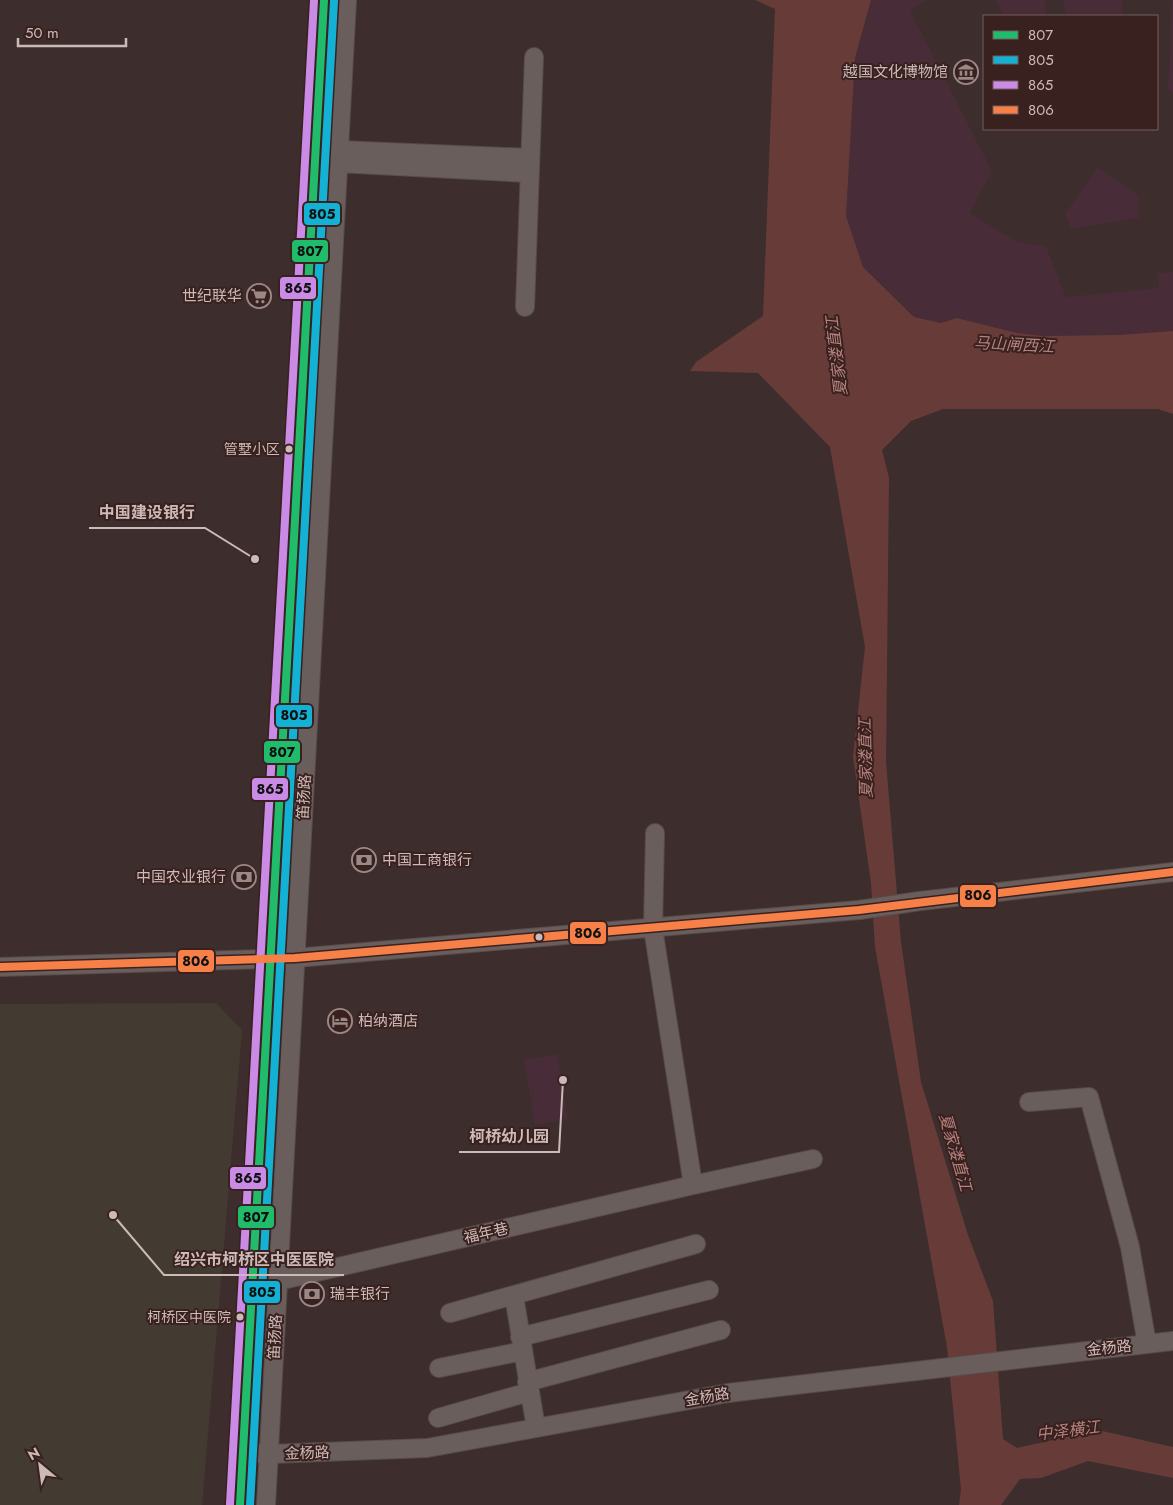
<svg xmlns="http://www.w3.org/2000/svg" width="1173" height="1505" font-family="Jost,'Noto Sans SC',sans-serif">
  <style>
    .medical { fill: #433b32 }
    .green { fill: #482c37 }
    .water { fill: #673c38 }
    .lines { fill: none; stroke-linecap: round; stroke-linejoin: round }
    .minor-casing { stroke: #574c4b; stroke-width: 20 }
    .minor { stroke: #6a5e5d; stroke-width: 18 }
    .bus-1-casing { stroke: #39211f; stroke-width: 11 }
    .bus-2-casing { stroke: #39211f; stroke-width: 11 }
    .bus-3-casing { stroke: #39211f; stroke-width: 11 }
    .bus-4-casing { stroke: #39211f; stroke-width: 11 }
    .bus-1 { stroke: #20bc6c; stroke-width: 8 }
    .bus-2 { stroke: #13b2d5; stroke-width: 8 }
    .bus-3 { stroke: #ca8be6; stroke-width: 8 }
    .bus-4 { stroke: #f78048; stroke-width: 8 }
    .bus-dot { fill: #cdbab8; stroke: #39211f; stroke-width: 2 }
    .labels { text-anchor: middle; stroke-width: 4; stroke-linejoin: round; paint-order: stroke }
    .bus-label { font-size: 14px; fill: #cdbab8; stroke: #39211f; text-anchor: end }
    .poi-label { font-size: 15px; fill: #cdbab8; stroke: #39211f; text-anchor: end }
    .street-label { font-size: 15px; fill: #cdbab8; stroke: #39211f }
    .water-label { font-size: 16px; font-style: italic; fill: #b5827e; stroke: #39211f }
    .leader { fill: none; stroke: #cdbab8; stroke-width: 2 }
    .callout-dot { fill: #cdbab8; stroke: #39211f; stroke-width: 2 }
    .callout-label { font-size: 16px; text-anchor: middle; font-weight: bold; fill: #cdbab8; stroke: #39211f; stroke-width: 4; stroke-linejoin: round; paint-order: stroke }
    .line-badge { stroke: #39211f; stroke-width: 2 }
    .pale-badge-label { font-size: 14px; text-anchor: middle; font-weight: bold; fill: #111 }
  </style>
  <rect width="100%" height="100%" fill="#3d2e2d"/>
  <path class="medical" d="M 216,1003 L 242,1030 L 202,1505 L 0,1505 L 0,1004 Z"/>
  <path class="green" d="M 871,0 L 927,0 L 910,10 L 992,171 L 970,213 L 1017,242 L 1046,246 L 1066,297 L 1159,288 L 1157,273 L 1173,272 L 1173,331 L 1118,335 L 1043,336 L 1017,333 L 957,318 L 941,323 L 915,317 L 863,267 L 846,216 L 855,58 Z
    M 996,0 L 1045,0 L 1047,16 L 1003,16 Z
    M 1063,0 L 1122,0 L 1122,16 L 1066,16 Z
    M 1172,0 L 1173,0 L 1173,93 L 1168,88 Z
    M 1098,167 L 1138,195 L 1139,218 L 1071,229 L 1065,214 Z
    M 557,1054 L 568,1119 L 535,1125 L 524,1060 Z"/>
  <path class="water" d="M 755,0 L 871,0 L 855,58 L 846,216 L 863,267 L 914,317 L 941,323 L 957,318 L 1017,333 L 1043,336 L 1118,335 L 1173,331 L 1173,414 L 1158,409 L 943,409 L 911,421 L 882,450 L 889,478 L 886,762 L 901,942 L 921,1082 L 968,1235 L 993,1301 L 1003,1439 L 1017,1448 L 1098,1430 L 1173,1447 L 1173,1478 L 1088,1461 L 1041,1478 L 1020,1479 L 1001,1505 L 959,1505 L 961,1489 L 947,1347 L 875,947 L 871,883 L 853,757 L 865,647 L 830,447 L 758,373 L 690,371 L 696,362 L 763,316 L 775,9 Z"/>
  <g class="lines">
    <defs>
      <path id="minor" d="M 339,150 L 529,158
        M 338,163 L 529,173
        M 525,307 L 534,57
        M 655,833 L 653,928 L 693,1185
        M 0,967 L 295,958 L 859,910 L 920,901 L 1173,872
        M 1029,1102 L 1089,1097 L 1130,1247 L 1147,1344
        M 278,1281 L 693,1185 L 813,1159
        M 514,1296 L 536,1428
        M 450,1313 L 696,1244
        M 520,1337 L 709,1290
        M 439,1368 L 523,1351
        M 527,1382 L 721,1330
        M 438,1418 L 529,1392
        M 243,1453 L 270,1454 L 427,1448 L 728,1393 L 1173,1341
        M 240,1505 L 324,0
        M 266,1505 L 347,0"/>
    </defs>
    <use href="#minor" class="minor-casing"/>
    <use href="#minor" class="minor"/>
    <defs>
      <path id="bus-1" d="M 240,1505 L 324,0"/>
      <path id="bus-2" d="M 250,1505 L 334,1"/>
      <path id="bus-3" d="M 230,1504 L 314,0"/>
      <path id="bus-4" d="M 0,967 L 295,958 L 859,910 L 1173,872"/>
    </defs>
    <use href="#bus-1" class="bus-1-casing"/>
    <use href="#bus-2" class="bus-2-casing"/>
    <use href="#bus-3" class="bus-3-casing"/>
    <use href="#bus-4" class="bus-4-casing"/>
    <use href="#bus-1" class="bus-1"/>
    <use href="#bus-2" class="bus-2"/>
    <use href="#bus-3" class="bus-3"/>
    <use href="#bus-4" class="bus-4"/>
  </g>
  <defs>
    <symbol id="museum-ring" viewBox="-11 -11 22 22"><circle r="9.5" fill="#39211f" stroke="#9b8987" stroke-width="1.5"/><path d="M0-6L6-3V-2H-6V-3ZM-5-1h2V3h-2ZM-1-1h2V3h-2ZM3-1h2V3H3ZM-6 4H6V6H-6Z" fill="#9b8987"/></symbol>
    <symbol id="supermarket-ring" viewBox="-11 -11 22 22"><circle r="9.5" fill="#39211f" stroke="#9b8987" stroke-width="1.5"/><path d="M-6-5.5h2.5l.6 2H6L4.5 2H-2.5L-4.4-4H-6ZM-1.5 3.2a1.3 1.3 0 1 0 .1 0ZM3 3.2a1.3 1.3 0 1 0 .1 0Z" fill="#9b8987"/></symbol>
    <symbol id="bank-ring" viewBox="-11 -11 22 22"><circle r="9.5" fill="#39211f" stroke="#9b8987" stroke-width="1.5"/><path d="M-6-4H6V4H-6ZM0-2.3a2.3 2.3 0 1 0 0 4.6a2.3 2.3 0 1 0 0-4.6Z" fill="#9b8987"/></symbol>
    <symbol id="hotel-ring" viewBox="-11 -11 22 22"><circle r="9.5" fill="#39211f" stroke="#9b8987" stroke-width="1.5"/><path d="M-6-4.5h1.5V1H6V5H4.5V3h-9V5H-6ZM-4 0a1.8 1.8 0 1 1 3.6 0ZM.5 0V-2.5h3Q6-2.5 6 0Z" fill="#9b8987"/></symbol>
  </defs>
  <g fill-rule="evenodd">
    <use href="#museum-ring" x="952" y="58" width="28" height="28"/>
    <use href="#supermarket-ring" x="245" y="282" width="28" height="28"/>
    <use href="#bank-ring" x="350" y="846" width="28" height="28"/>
    <use href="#bank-ring" x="230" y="863" width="28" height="28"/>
    <use href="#hotel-ring" x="326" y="1007" width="28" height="28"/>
    <use href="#bank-ring" x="298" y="1280" width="28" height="28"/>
  </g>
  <g class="bus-dot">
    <circle cx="289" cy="449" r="4.5"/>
    <circle cx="539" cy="937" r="4.5"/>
    <circle cx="240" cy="1317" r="4.5"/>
  </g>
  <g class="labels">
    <g class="bus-label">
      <text x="280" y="454">管墅小区</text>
      <text x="231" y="1322">柯桥区中医院</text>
    </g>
    <g class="poi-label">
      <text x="948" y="77">越国文化博物馆</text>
      <text x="242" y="301">世纪联华</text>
      <text x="382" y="865" text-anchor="start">中国工商银行</text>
      <text x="226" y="882">中国农业银行</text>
      <text x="358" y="1026" text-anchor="start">柏纳酒店</text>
      <text x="330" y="1299" text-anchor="start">瑞丰银行</text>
    </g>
    <g class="street-label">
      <text transform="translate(304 797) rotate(-87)" y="5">笛扬路</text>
      <text transform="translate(486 1233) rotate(-13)" y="5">福年巷</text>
      <text transform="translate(275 1337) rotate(-87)" y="5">笛扬路</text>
      <text transform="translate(1109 1348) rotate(-6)" y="5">金杨路</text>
      <text transform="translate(707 1397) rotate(-10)" y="5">金杨路</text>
      <text transform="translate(307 1453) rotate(-2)" y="5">金杨路</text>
    </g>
    <g class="water-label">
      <text transform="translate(1014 344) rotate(3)" y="6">马山闸西江</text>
      <text transform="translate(836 356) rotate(-97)" y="6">夏家溇直江</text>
      <text transform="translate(865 758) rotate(-91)" y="6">夏家溇直江</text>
      <text transform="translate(956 1152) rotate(74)" y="6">夏家溇直江</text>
      <text transform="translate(1068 1430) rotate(-7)" y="6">中泽横江</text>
    </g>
  </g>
  <path class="leader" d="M255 559L205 528H89M563 1080L559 1152H459M113 1215L164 1275H344"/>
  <g class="callout-dot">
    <circle cx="255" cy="559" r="5"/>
    <circle cx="563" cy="1080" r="5"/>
    <circle cx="113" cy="1215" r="5"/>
  </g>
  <g class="callout-label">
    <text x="147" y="518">中国建设银行</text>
    <text x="509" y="1142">柯桥幼儿园</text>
    <text x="254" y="1265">绍兴市柯桥区中医医院</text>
  </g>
  <g class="line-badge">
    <rect x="303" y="202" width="38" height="24" rx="5" fill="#13b2d5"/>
    <rect x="291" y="239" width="38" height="24" rx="5" fill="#20bc6c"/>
    <rect x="279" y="276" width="38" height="24" rx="5" fill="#ca8be6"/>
    <rect x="275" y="704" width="38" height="24" rx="5" fill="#13b2d5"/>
    <rect x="263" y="740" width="38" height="24" rx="5" fill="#20bc6c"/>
    <rect x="251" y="777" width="38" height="24" rx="5" fill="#ca8be6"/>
    <rect x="959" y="884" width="38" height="24" rx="5" fill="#f78048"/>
    <rect x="569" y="921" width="38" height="24" rx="5" fill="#f78048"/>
    <rect x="177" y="949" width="38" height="24" rx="5" fill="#f78048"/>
    <rect x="229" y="1166" width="38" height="24" rx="5" fill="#ca8be6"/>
    <rect x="237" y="1205" width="38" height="24" rx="5" fill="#20bc6c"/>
    <rect x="243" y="1280" width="38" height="24" rx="5" fill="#13b2d5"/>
  </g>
  <g class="pale-badge-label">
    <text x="322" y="219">805</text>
    <text x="310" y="256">807</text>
    <text x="298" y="293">865</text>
    <text x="294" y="720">805</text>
    <text x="282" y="757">807</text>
    <text x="270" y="794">865</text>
    <text x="978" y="900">806</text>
    <text x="588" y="938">806</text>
    <text x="196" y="966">806</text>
    <text x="248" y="1183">865</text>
    <text x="256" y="1222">807</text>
    <text x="262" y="1297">805</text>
  </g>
  <rect x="983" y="15" width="175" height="115" fill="#39211f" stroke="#745e5c"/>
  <rect x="993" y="31" width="25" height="8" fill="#20bc6c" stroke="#745e5c"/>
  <text x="1028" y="40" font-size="15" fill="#cdbab8">807</text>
  <rect x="993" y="56" width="25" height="8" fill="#13b2d5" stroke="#745e5c"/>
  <text x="1028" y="65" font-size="15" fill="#cdbab8">805</text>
  <rect x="993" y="81" width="25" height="8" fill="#ca8be6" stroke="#745e5c"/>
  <text x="1028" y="90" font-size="15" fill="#cdbab8">865</text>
  <rect x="993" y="106" width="25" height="8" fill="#f78048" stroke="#745e5c"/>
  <text x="1028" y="115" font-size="15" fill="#cdbab8">806</text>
  <g transform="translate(40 1465) rotate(331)" stroke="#39211f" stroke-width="4" paint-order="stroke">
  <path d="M0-4L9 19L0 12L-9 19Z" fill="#cdbab8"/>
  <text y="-8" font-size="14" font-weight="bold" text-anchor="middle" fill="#cdbab8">N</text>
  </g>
  <path d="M18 38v8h108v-8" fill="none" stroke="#cdbab8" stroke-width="2.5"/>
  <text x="25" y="38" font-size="15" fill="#cdbab8" stroke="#39211f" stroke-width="4" paint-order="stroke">50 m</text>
</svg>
